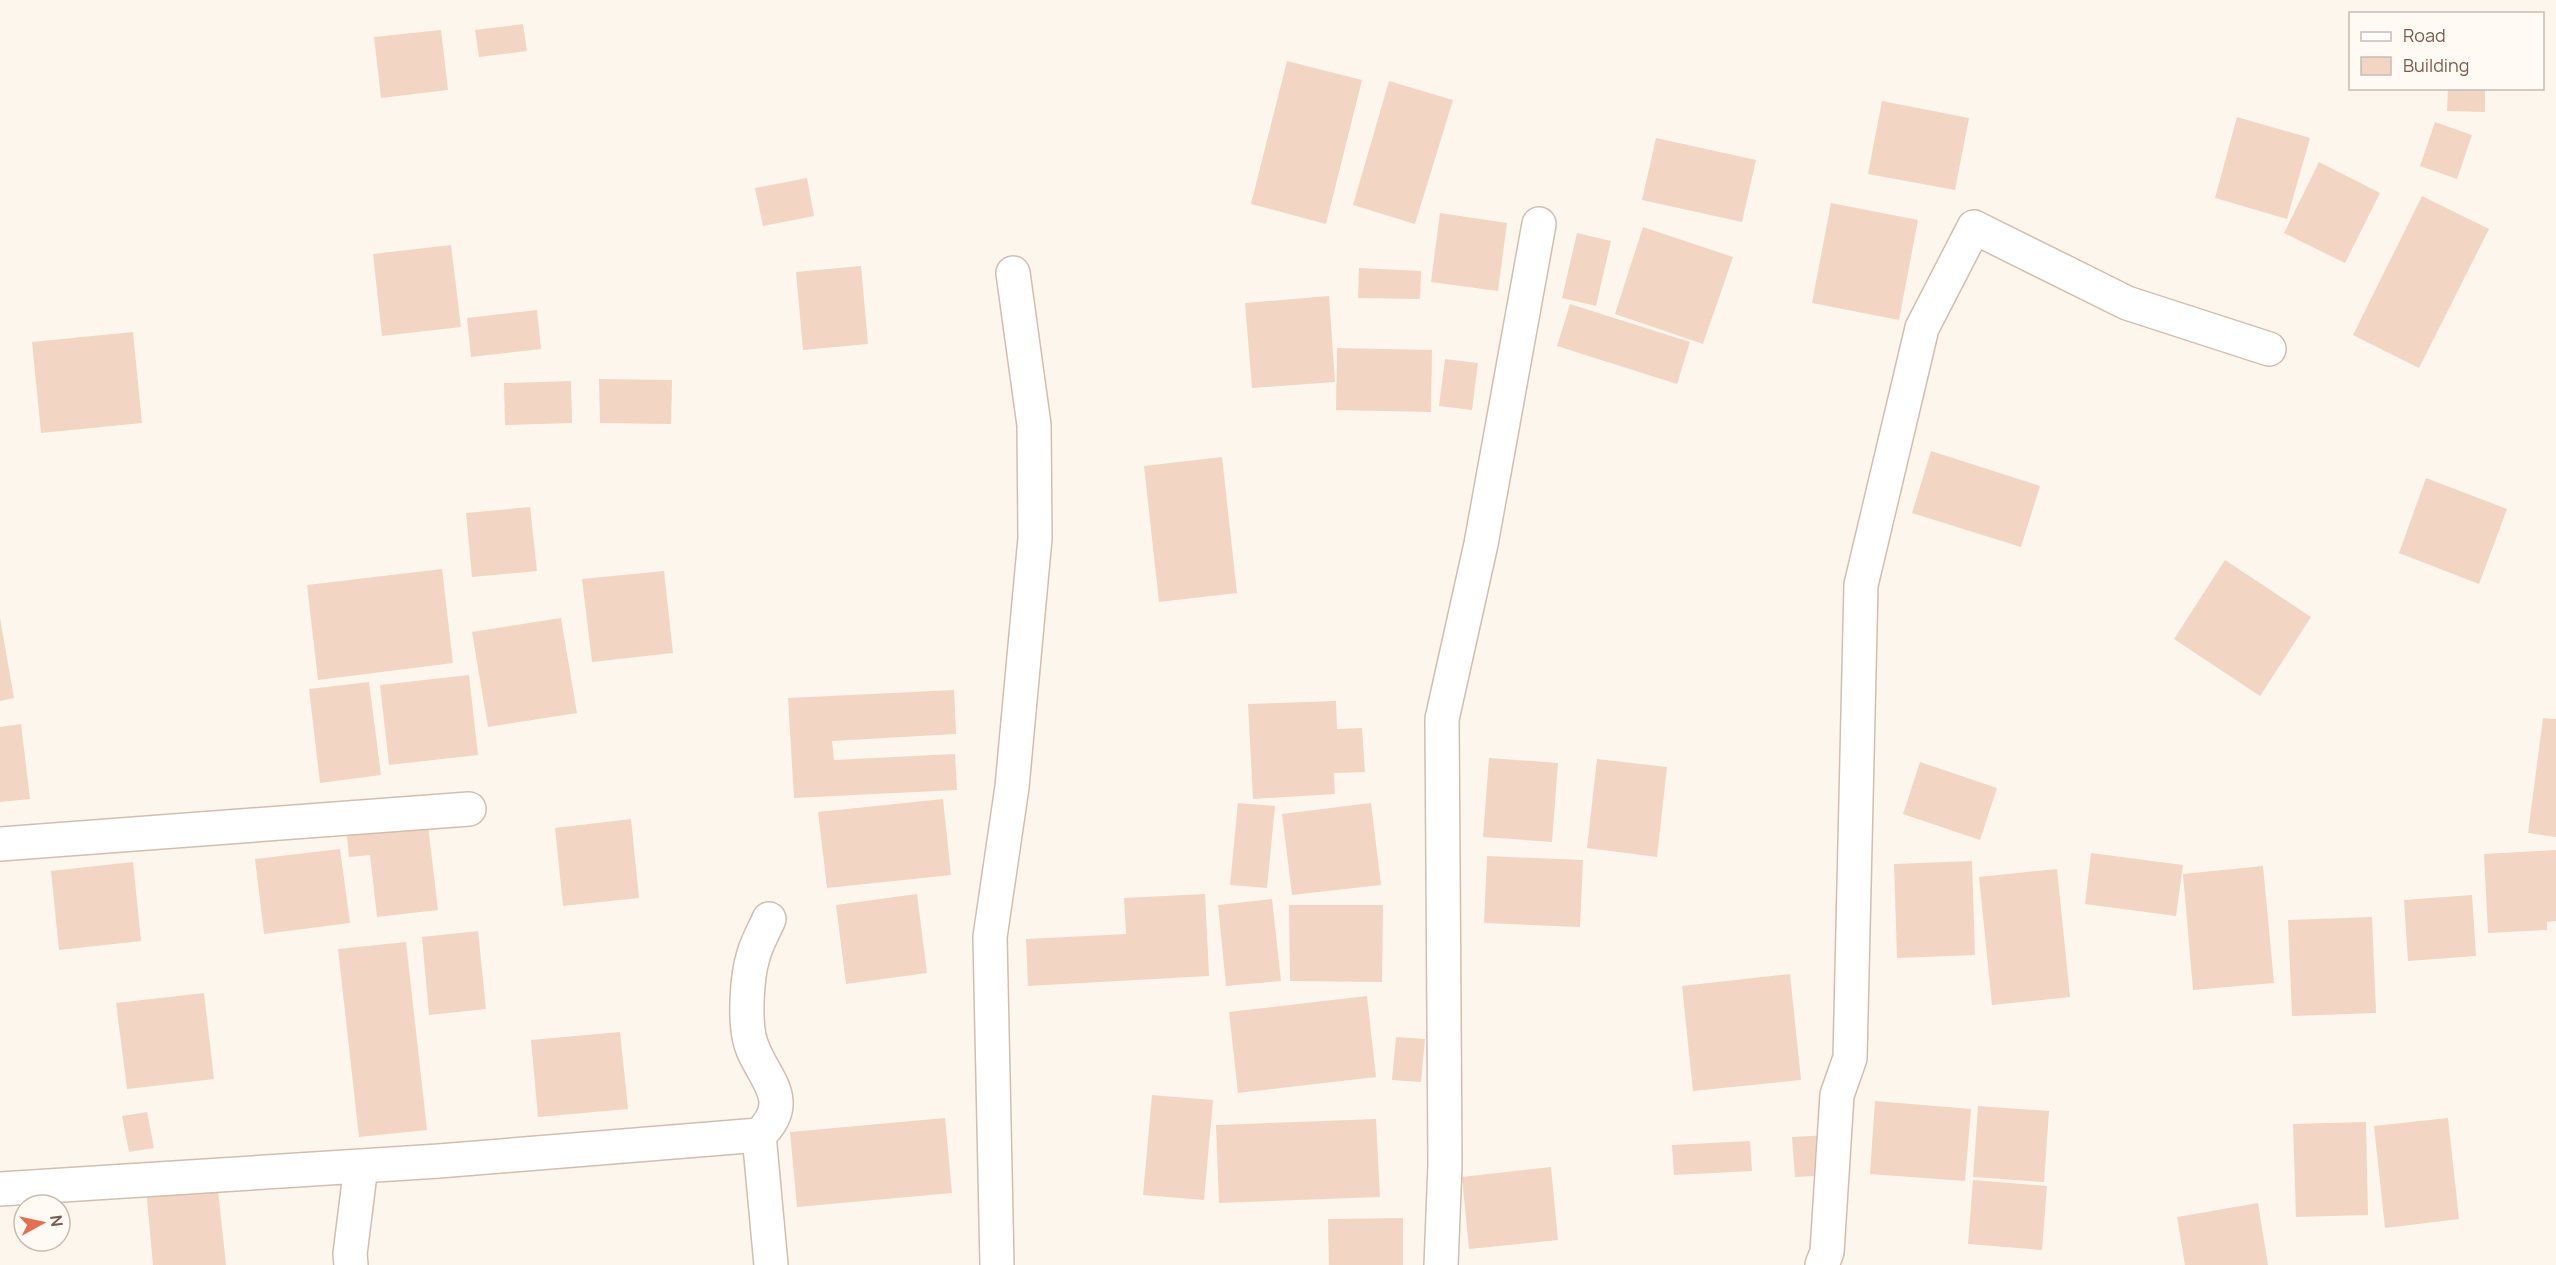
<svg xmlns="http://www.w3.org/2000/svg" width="2556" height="1265" font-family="Manrope,sans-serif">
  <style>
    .building { fill: #f3d5c3 }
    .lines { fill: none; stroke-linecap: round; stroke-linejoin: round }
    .minor-casing { stroke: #d1beb0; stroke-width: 36 }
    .minor { stroke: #fff; stroke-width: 33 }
  </style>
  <rect width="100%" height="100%" fill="#fdf6ec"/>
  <path class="building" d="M 523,24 L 527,51 L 479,57 L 475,30 Z
    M 441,30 L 448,90 L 381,98 L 374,37 Z
    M 1287,61 L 1362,80 L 1326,224 L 1251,204 Z
    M 1389,81 L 1453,100 L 1415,224 L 1353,205 Z
    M 2448,88 L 2485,88 L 2485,112 L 2447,111 Z
    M 1882,101 L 1969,118 L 1955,190 L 1868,174 Z
    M 2237,117 L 2310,138 L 2287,219 L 2215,198 Z
    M 2435,122 L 2472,135 L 2457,179 L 2420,166 Z
    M 1656,138 L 1756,160 L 1742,222 L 1642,200 Z
    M 2319,162 L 2380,193 L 2345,263 L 2284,233 Z
    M 807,178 L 814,216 L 763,226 L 755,188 Z
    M 2422,196 L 2489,229 L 2419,368 L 2353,335 Z
    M 1831,203 L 1918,220 L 1899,320 L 1812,303 Z
    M 1440,213 L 1507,223 L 1498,291 L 1431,282 Z
    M 1643,227 L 1733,257 L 1703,344 L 1615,314 Z
    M 1577,233 L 1611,241 L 1596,306 L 1562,298 Z
    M 451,245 L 461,327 L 382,336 L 373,254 Z
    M 861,266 L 868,344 L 803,350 L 796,272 Z
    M 1359,268 L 1421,271 L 1420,299 L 1358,298 Z
    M 1329,296 L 1335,382 L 1252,388 L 1245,303 Z
    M 1570,304 L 1690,342 L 1677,384 L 1557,346 Z
    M 537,310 L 541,349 L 471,357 L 467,318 Z
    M 133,332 L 142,423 L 41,433 L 32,342 Z
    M 1337,348 L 1432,350 L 1431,412 L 1336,410 Z
    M 1445,359 L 1478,363 L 1472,410 L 1439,406 Z
    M 599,379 L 672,380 L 671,424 L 600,423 Z
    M 571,381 L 572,423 L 505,425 L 504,383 Z
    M 1931,451 L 2040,486 L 2021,547 L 1912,513 Z
    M 1222,457 L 1237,593 L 1159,602 L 1144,466 Z
    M 2426,478 L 2507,509 L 2479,584 L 2399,553 Z
    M 530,507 L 537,571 L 472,577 L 466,513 Z
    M 2225,560 L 2311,617 L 2260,696 L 2174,639 Z
    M 442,569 L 453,663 L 318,680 L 307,585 Z
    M 664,571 L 673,653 L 592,662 L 582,579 Z
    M 0,618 L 14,698 L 0,701 Z
    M 561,618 L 577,713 L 488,727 L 472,632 Z
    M 469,675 L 478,755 L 389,765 L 380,685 Z
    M 369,682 L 381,775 L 320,783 L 309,689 Z
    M 954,690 L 956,734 L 832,741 L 834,760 L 955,754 L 957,790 L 794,798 L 788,698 Z
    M 1336,701 L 1337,729 L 1362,728 L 1365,772 L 1334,773 L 1335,794 L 1253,799 L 1248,704 Z
    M 2543,718 L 2556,719 L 2556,837 L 2528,833 Z
    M 21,724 L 30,799 L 0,802 L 0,727 Z
    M 1489,758 L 1558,763 L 1552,842 L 1483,837 Z
    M 1597,759 L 1667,767 L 1657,857 L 1587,848 Z
    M 1920,762 L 1997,788 L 1980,840 L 1903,814 Z
    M 943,799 L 951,875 L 827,888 L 818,812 Z
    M 1238,803 L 1275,806 L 1267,888 L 1230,885 Z
    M 1371,803 L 1381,885 L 1292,895 L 1282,814 Z
    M 427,817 L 438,910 L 377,917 L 370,855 L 349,857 L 346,826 Z
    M 631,819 L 639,898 L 563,906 L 555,828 Z
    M 340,849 L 350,923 L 264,934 L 255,859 Z
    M 2556,850 L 2556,921 L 2547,922 L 2547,930 L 2488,933 L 2484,854 Z
    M 2091,853 L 2183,865 L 2176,916 L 2085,904 Z
    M 1487,856 L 1583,860 L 1580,927 L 1484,923 Z
    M 1972,861 L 1975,955 L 1897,958 L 1894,864 Z
    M 133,862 L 141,941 L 59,950 L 51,871 Z
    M 2263,866 L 2274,983 L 2193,990 L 2183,874 Z
    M 2057,869 L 2070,997 L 1992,1005 L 1979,877 Z
    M 917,894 L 927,973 L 846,984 L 836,905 Z
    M 1205,894 L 1209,976 L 1028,986 L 1026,939 L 1126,934 L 1124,898 Z
    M 2472,895 L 2476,956 L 2408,961 L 2404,900 Z
    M 1272,899 L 1281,981 L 1226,986 L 1218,905 Z
    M 1289,905 L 1383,905 L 1382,982 L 1290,981 Z
    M 2372,917 L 2376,1013 L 2292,1016 L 2288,920 Z
    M 478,931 L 486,1009 L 429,1015 L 422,937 Z
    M 406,942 L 427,1130 L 359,1137 L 338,949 Z
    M 1790,974 L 1801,1080 L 1693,1091 L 1682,986 Z
    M 204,993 L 214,1079 L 127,1089 L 116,1003 Z
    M 1367,996 L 1376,1077 L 1238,1093 L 1229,1012 Z
    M 620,1032 L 628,1109 L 538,1117 L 531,1040 Z
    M 1396,1037 L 1425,1039 L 1421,1082 L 1392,1080 Z
    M 1152,1095 L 1213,1100 L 1204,1200 L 1143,1195 Z
    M 1875,1101 L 1971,1109 L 1965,1181 L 1870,1174 Z
    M 1978,1106 L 2049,1111 L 2044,1182 L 1973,1177 Z
    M 147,1112 L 154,1148 L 129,1152 L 122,1116 Z
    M 945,1118 L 952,1193 L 797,1207 L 790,1132 Z
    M 2448,1118 L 2459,1219 L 2385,1228 L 2374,1126 Z
    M 1376,1119 L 1380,1197 L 1219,1203 L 1216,1125 Z
    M 2366,1122 L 2368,1215 L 2296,1217 L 2293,1124 Z
    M 1829,1135 L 1832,1175 L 1795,1177 L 1792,1137 Z
    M 1750,1141 L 1752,1171 L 1674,1175 L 1672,1145 Z
    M 1551,1167 L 1558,1240 L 1469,1249 L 1462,1177 Z
    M 1973,1180 L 2047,1186 L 2042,1250 L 1968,1244 Z
    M 217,1181 L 226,1265 L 153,1265 L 146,1188 Z
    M 2258,1203 L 2268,1265 L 2185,1265 L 2177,1217 Z
    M 1403,1218 L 1403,1265 L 1329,1265 L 1328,1219 Z"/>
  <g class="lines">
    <defs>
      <path id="minor" d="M 0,844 L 469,809
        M 759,1135 L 771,1265
        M 0,1189 L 439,1161 L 759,1135 C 800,1097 755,1073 749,1036 C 745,1016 747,976 753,957 C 756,944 764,931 769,919
        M 351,1265 L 350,1254 L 361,1166
        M 997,1265 L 990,937 L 1012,787 L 1035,538 L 1034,425 L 1013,273
        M 1441,1265 L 1445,1165 L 1442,719 L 1481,544 L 1539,224
        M 1822,1265 L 1827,1252 L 1837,1095 L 1850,1058 L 1861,585 L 1922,328 L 1974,227 L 2127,303 L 2269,349"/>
    </defs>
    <use href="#minor" class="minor-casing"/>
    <use href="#minor" class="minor"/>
  </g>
  <rect x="2349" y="12" width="195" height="78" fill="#fffaf3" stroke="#cabbb1" stroke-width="1.5"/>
  <rect x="2361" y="32" width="30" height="9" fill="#ffffff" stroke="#cabbb1" stroke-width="1.5"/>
  <text x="2403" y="42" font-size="18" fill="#7a5c4d">Road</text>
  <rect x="2361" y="57" width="30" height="18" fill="#f3d5c3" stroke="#cabbb1" stroke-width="1.5"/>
  <text x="2403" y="72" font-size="18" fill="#7a5c4d">Building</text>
  <g transform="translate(42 1223) rotate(82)"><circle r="28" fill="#fffaf3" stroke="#cabbb1" stroke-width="1.5"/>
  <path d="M0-4.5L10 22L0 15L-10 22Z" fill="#e76f51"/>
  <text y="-9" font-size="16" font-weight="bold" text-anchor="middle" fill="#7a5c4d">N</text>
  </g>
</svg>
